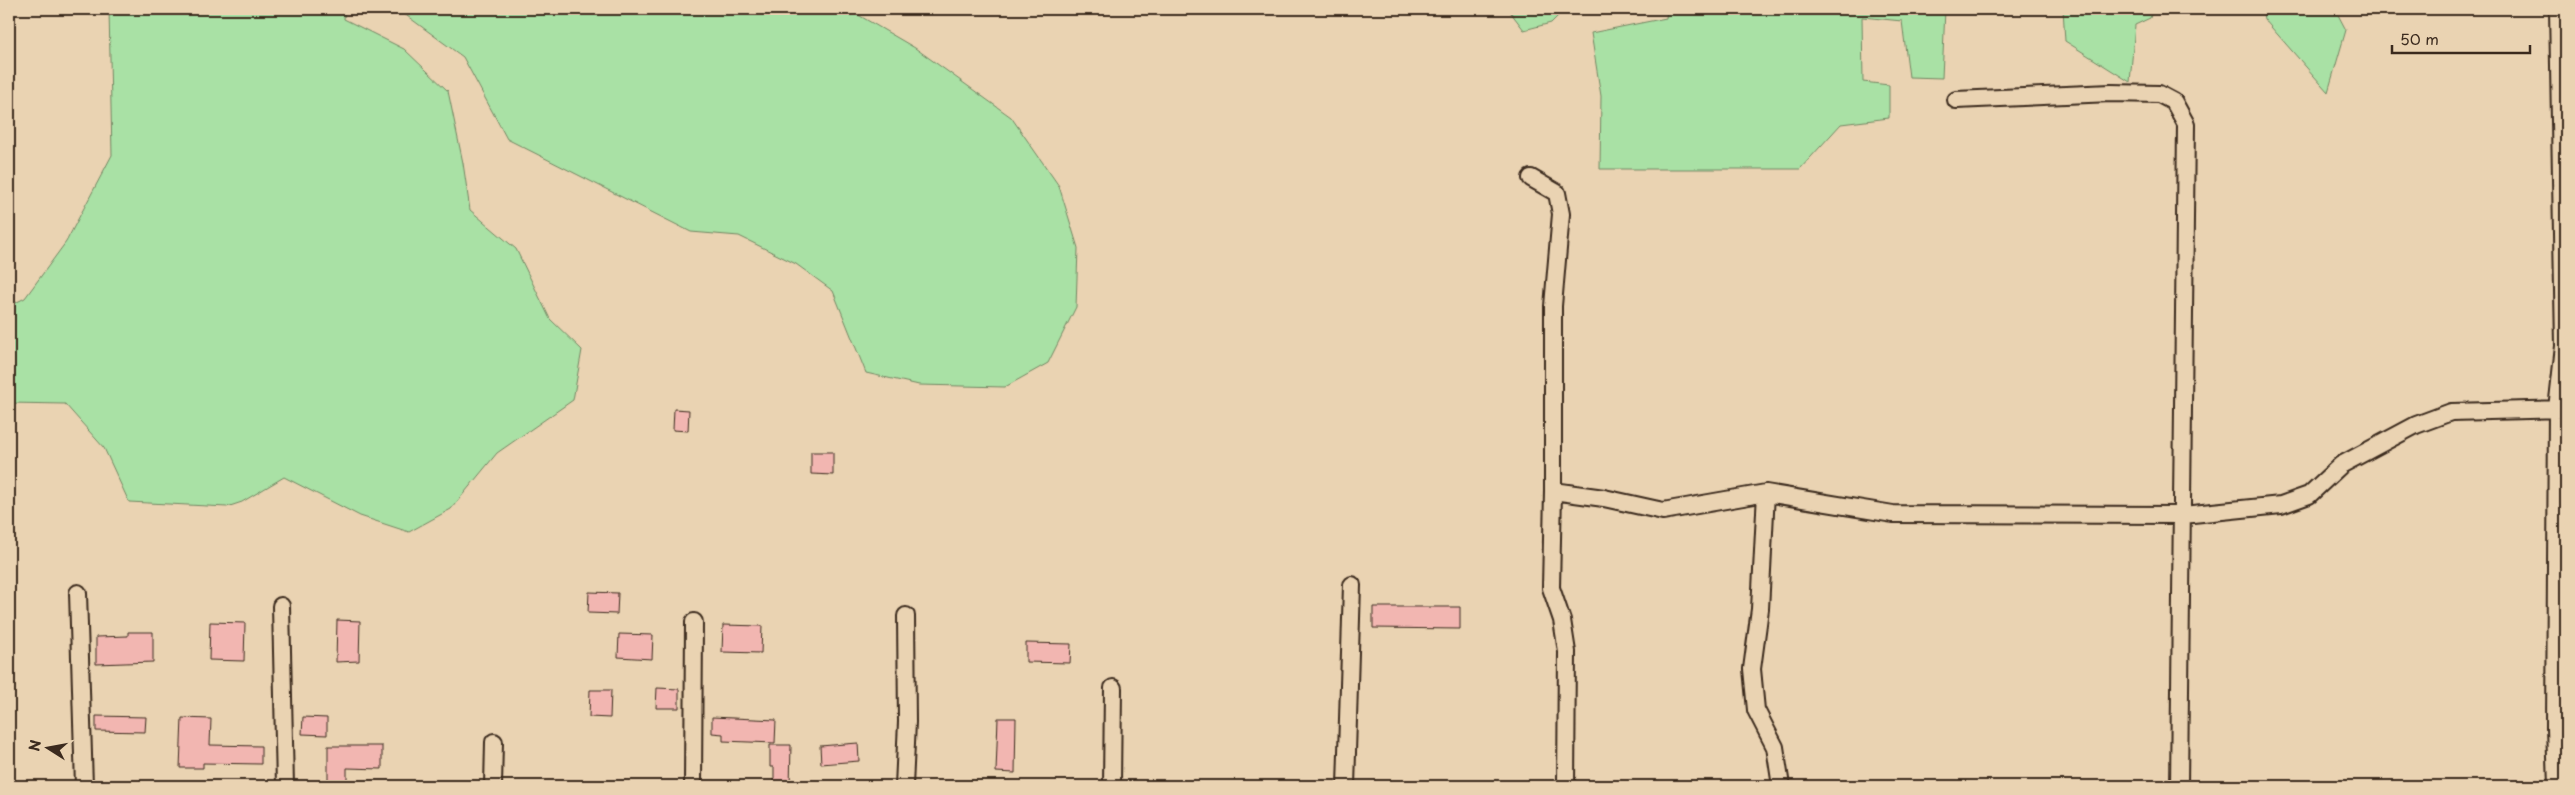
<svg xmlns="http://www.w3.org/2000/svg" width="2575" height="795" font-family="'Playpen Sans',sans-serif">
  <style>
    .green { fill: #a9e1a5; stroke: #728662 }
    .building { fill: #f2b6b1; stroke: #3b2a1e }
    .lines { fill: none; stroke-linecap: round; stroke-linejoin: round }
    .minor-casing { stroke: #3b2a1e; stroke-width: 20 }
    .minor { stroke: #ead3b2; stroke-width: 16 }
  </style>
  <rect width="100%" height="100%" fill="#ead3b2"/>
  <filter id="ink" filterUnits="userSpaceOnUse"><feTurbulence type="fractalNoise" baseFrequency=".02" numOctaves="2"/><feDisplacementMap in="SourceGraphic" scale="10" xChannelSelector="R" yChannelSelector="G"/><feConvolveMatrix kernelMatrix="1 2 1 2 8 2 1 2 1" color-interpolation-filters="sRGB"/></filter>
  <g filter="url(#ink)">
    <path class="green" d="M 109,9 L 345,9 L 344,19 L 404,49 L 448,91 L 463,163 L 470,210 L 516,249 L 550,319 L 582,350 L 573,400 L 497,453 L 451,509 L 409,532 L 360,516 L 284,477 L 242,502 L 227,507 L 129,502 L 104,448 L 65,404 L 9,403 L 9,306 L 25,298 L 66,242 L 112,155 Z
      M 403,9 L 848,9 L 915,48 L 1011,117 L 1059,186 L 1078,248 L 1076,307 L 1048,363 L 1005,387 L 919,385 L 866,373 L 833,291 L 796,264 L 739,236 L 691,232 L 507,139 L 463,57 L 403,13 Z
      M 1508,9 L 1565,9 L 1551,23 L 1524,30 Z
      M 1667,9 L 1945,9 L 1942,78 L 1909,77 L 1902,21 L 1862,17 L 1863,82 L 1889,85 L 1889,118 L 1841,124 L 1800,169 L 1600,169 L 1601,96 L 1591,33 L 1666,18 Z
      M 2063,9 L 2153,9 L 2150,18 L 2135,25 L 2130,82 L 2065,41 Z
      M 2262,9 L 2335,9 L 2346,30 L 2328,92 L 2264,19 Z"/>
    <path class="building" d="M 674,409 L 689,410 L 688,431 L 673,430 Z
      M 811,452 L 833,452 L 833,475 L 811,474 Z
      M 589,592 L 618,593 L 617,614 L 588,613 Z
      M 1373,607 L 1460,607 L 1460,629 L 1373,628 Z
      M 337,620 L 360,621 L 359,661 L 336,662 Z
      M 210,622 L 245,623 L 244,661 L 209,660 Z
      M 723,625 L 762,626 L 761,653 L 722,652 Z
      M 128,632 L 153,632 L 153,662 L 96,664 L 96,637 L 128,636 Z
      M 619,634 L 653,635 L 652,659 L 618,657 Z
      M 1026,643 L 1071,644 L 1070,663 L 1026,662 Z
      M 657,688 L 679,689 L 679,708 L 656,708 Z
      M 590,690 L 611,690 L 610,718 L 589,717 Z
      M 96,716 L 146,717 L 145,732 L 96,731 Z
      M 303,717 L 327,718 L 327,735 L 302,734 Z
      M 712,717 L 776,720 L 775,743 L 723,741 L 723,734 L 712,733 Z
      M 182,718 L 211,719 L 210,745 L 261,746 L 261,764 L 203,763 L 203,768 L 180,768 Z
      M 998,718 L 1016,718 L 1015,773 L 996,772 Z
      M 858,743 L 859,761 L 821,764 L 820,746 Z
      M 770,745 L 791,745 L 790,786 L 774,786 L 774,767 L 770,767 Z
      M 328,746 L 382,746 L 382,769 L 347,768 L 347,786 L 328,786 Z"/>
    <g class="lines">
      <defs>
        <path id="minor" d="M 1956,100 L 2111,93 L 2159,94 L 2174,102 L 2186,124 L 2179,786
          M 1531,178 L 1557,193 L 1561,214 L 1553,306 L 1553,491
          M 1766,493 L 1760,609 L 1752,669 L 1756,710 L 1775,747 L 1781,786
          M 78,593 L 84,786
          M 281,606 L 285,786
          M 493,786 L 494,742
          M 693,786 L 694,622
          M 904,786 L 907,722 L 906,616
          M 1112,786 L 1113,688
          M 1346,786 L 1352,585
          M 1566,786 L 1567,652 L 1562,620 L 1551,588 L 1553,491 L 1604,498 L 1663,511 L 1766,493 L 1893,514 L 2183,515 L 2281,505 L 2309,495 L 2341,465 L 2416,425 L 2451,412 L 2566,409
          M 2557,786 L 2555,728 L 2557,409 L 2564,346 L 2558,9"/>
      </defs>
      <use href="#minor" class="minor-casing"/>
      <use href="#minor" class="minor"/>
    </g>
  </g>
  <rect width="2575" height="795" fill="none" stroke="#ead3b2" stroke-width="30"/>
  <rect x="15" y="15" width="2545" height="765" fill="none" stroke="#3b2a1e" stroke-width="2" filter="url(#ink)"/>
  <g transform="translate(48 748) rotate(281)" stroke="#ead3b2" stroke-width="4" paint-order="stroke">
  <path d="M0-4L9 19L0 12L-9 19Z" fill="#3b2a1e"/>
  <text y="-8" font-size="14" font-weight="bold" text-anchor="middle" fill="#3b2a1e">N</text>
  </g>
  <path d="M2392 45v8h138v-8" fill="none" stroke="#3b2a1e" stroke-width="2.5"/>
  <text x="2400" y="45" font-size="15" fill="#3b2a1e" stroke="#ead3b2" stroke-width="4" paint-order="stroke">50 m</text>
</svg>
